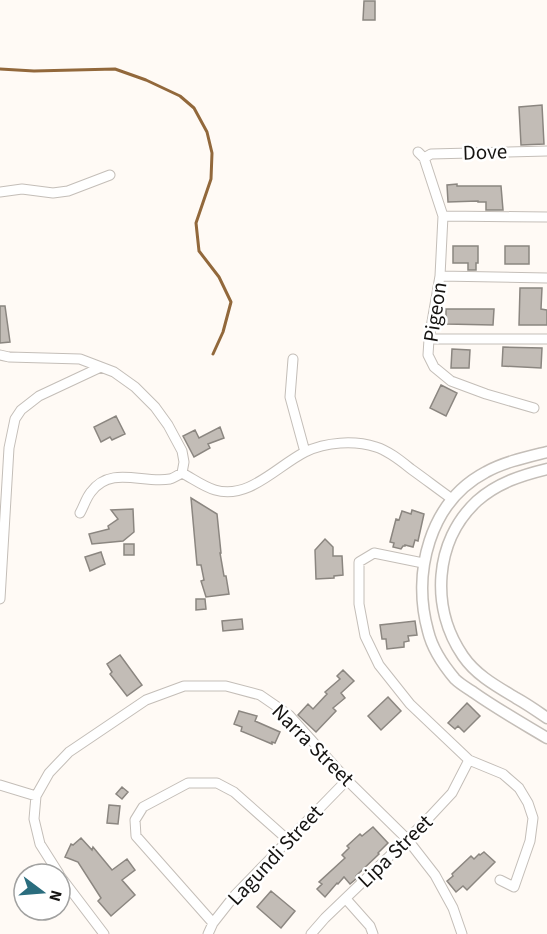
<svg xmlns="http://www.w3.org/2000/svg" width="547" height="934" font-family="'Source Sans 3',sans-serif">
  <style>
    .lines { fill: none; stroke-linecap: round; stroke-linejoin: round }
    .stream { stroke: #92683b; stroke-width: 3 }
    .building { fill: #c2bcb6; stroke: #8b8680; stroke-width: 1.5 }
    .minor-casing { stroke: #c4beb8; stroke-width: 11 }
    .tertiary-casing { stroke: #c4beb8; stroke-width: 13 }
    .minor { stroke: #fff; stroke-width: 9 }
    .tertiary { stroke: #fff; stroke-width: 10 }
    .labels { text-anchor: middle; stroke-width: 5; stroke-linejoin: round; paint-order: stroke }
    .street-label { font-size: 21px; fill: #151311; stroke: #fff }
  </style>
  <rect width="100%" height="100%" fill="#fffaf5"/>
  <g class="lines">
    <path class="stream" d="M 0,69 L 34,71 L 115,69 L 146,80 L 180,96 L 194,108 L 207,132 L 212,153 L 211,179 L 196,223 L 199,251 L 219,277 L 231,302 L 223,332 L 213,354"/>
  </g>
  <path class="building" d="M 364,1 L 375,1 L 375,20 L 363,20 Z
    M 542,105 L 544,144 L 521,145 L 519,107 Z
    M 457,184 L 457,186 L 501,186 L 503,210 L 486,210 L 486,202 L 478,202 L 478,201 L 448,202 L 447,185 Z
    M 453,246 L 478,246 L 478,263 L 476,263 L 476,270 L 468,270 L 468,263 L 453,263 Z
    M 505,246 L 529,246 L 529,264 L 505,264 Z
    M 520,288 L 542,288 L 541,309 L 547,310 L 547,325 L 519,325 Z
    M 0,306 L 5,306 L 10,342 L 0,343 Z
    M 446,309 L 494,309 L 493,325 L 446,324 Z
    M 503,347 L 542,348 L 541,368 L 502,366 Z
    M 452,349 L 470,350 L 469,368 L 451,368 Z
    M 441,385 L 457,393 L 446,416 L 430,408 Z
    M 116,416 L 125,434 L 112,440 L 110,437 L 101,442 L 94,427 Z
    M 220,427 L 224,438 L 208,444 L 210,448 L 194,457 L 183,436 L 195,430 L 199,438 Z
    M 191,498 L 217,514 L 221,553 L 220,553 L 224,576 L 226,576 L 229,594 L 206,597 L 201,581 L 204,580 L 201,565 L 197,565 Z
    M 133,509 L 134,532 L 123,541 L 92,544 L 89,534 L 109,529 L 108,526 L 118,519 L 111,510 Z
    M 412,510 L 424,514 L 418,541 L 415,540 L 413,547 L 405,545 L 405,546 L 403,546 L 401,549 L 393,547 L 394,543 L 390,542 L 396,519 L 399,520 L 402,511 L 411,514 Z
    M 325,539 L 333,547 L 333,556 L 342,556 L 343,575 L 334,576 L 334,578 L 316,579 L 315,550 Z
    M 124,544 L 134,544 L 134,555 L 124,555 Z
    M 101,552 L 105,564 L 90,571 L 85,557 Z
    M 196,599 L 205,599 L 206,609 L 196,610 Z
    M 242,619 L 243,629 L 223,631 L 222,621 Z
    M 415,621 L 417,635 L 408,636 L 409,641 L 404,642 L 404,647 L 387,649 L 386,639 L 382,639 L 380,625 Z
    M 120,655 L 142,685 L 127,696 L 110,674 L 112,672 L 107,664 Z
    M 343,670 L 354,681 L 341,693 L 345,698 L 333,708 L 336,711 L 316,732 L 298,715 L 308,704 L 313,709 L 327,694 L 325,692 L 340,679 L 337,676 Z
    M 388,697 L 401,711 L 381,730 L 368,716 Z
    M 467,703 L 480,716 L 464,732 L 458,726 L 455,729 L 448,723 Z
    M 239,711 L 257,716 L 255,721 L 280,732 L 275,743 L 272,742 L 272,744 L 241,731 L 242,727 L 234,724 Z
    M 122,787 L 128,792 L 122,799 L 116,794 Z
    M 109,805 L 120,806 L 118,824 L 107,823 Z
    M 373,827 L 388,843 L 378,853 L 379,854 L 356,876 L 357,878 L 350,884 L 344,877 L 338,884 L 337,883 L 325,897 L 317,889 L 322,884 L 319,882 L 345,858 L 342,855 L 349,848 L 347,846 L 360,834 L 362,836 Z
    M 81,838 L 92,850 L 93,847 L 112,870 L 127,859 L 135,870 L 122,880 L 135,895 L 111,916 L 98,901 L 101,898 L 78,862 L 65,857 L 71,844 L 73,845 Z
    M 484,852 L 495,862 L 467,890 L 463,886 L 456,892 L 447,881 L 453,876 L 452,874 L 471,856 L 474,859 L 479,854 L 480,855 Z
    M 271,891 L 295,911 L 281,928 L 257,907 Z"/>
  <g class="lines">
    <defs>
      <path id="minor" d="M 418,152 L 424,158 L 443,216 L 440,276 L 429,339 L 428,355 L 434,367 L 451,381 L 486,394 L 534,408
        M 424,158 L 431,154 L 547,151
        M 0,192 L 22,189 L 53,193 L 68,191 L 110,175
        M 443,216 L 547,217
        M 440,276 L 547,278
        M 429,339 L 547,339
        M 0,355 L 9,357 L 80,359 L 114,372 L 135,387 L 155,407 L 168,425 L 182,451 L 184,462 L 182,473
        M 293,359 L 290,397 L 305,452
        M 182,473 C 192,478 204,487 215,490 C 249,500 277,466 305,452 C 326,442 354,440 376,447 C 389,451 401,461 411,469 C 425,479 438,489 452,499
        M 80,513 C 84,506 86,498 91,492 C 111,465 143,484 170,479 C 174,478 178,475 182,473
        M 423,563 L 374,553 L 359,562 L 359,604 L 365,636 L 379,665 L 410,704 L 469,760 L 503,774 L 519,788 L 528,803 L 533,818 L 530,841 L 514,887 L 500,880
        M 0,599 L 9,448 L 15,419 L 21,410 L 39,396 L 101,367
        M 0,785 L 36,796
        M 59,874 L 40,844 L 34,819 L 36,796 L 49,773 L 69,752 L 146,700 L 184,686 L 226,686 L 260,695 L 289,715 L 347,780 L 407,839 L 435,875 L 453,908 L 462,934
        M 60,876 L 104,934
        M 346,899 L 370,926 L 373,934
        M 213,923 L 136,836 L 135,820 L 143,807 L 188,783 L 217,783 L 234,792 L 288,840
        M 208,934 L 213,923 L 235,895 L 347,780
        M 311,934 L 325,918 L 424,823 L 452,793 L 469,760"/>
      <path id="tertiary" d="M 547,452 C 527,457 504,462 486,472 C 429,502 412,573 428,631 C 432,648 444,666 455,679 C 460,684 467,688 473,692 C 497,709 522,723 547,738
        M 547,469 C 522,475 497,483 477,501 C 434,541 430,608 463,656 C 476,675 496,686 516,698 C 527,704 537,711 547,718"/>
    </defs>
    <use href="#minor" class="minor-casing"/>
    <use href="#tertiary" class="tertiary-casing"/>
    <use href="#minor" class="minor"/>
    <use href="#tertiary" class="tertiary"/>
  </g>
  <g class="labels">
    <g class="street-label">
      <text transform="translate(485 152) rotate(-2)" y="7">Dove</text>
      <text transform="translate(435 312) rotate(-81)" y="7">Pigeon</text>
      <text transform="translate(313 745) rotate(45)" y="7">Narra Street</text>
      <text transform="translate(395 851) rotate(-44)" y="7">Lipa Street</text>
      <text transform="translate(275 855) rotate(-47)" y="7">Lagundi Street</text>
    </g>
  </g>
  <g transform="translate(42 892) rotate(106)"><circle r="28" fill="#ffffff" stroke="#a1a1a0" stroke-width="1.5"/>
  <path d="M0-4.5L10 22L0 15L-10 22Z" fill="#2a6d7e"/>
  <text y="-9" font-size="16" font-weight="bold" text-anchor="middle" fill="#151311">N</text>
  </g>
</svg>
